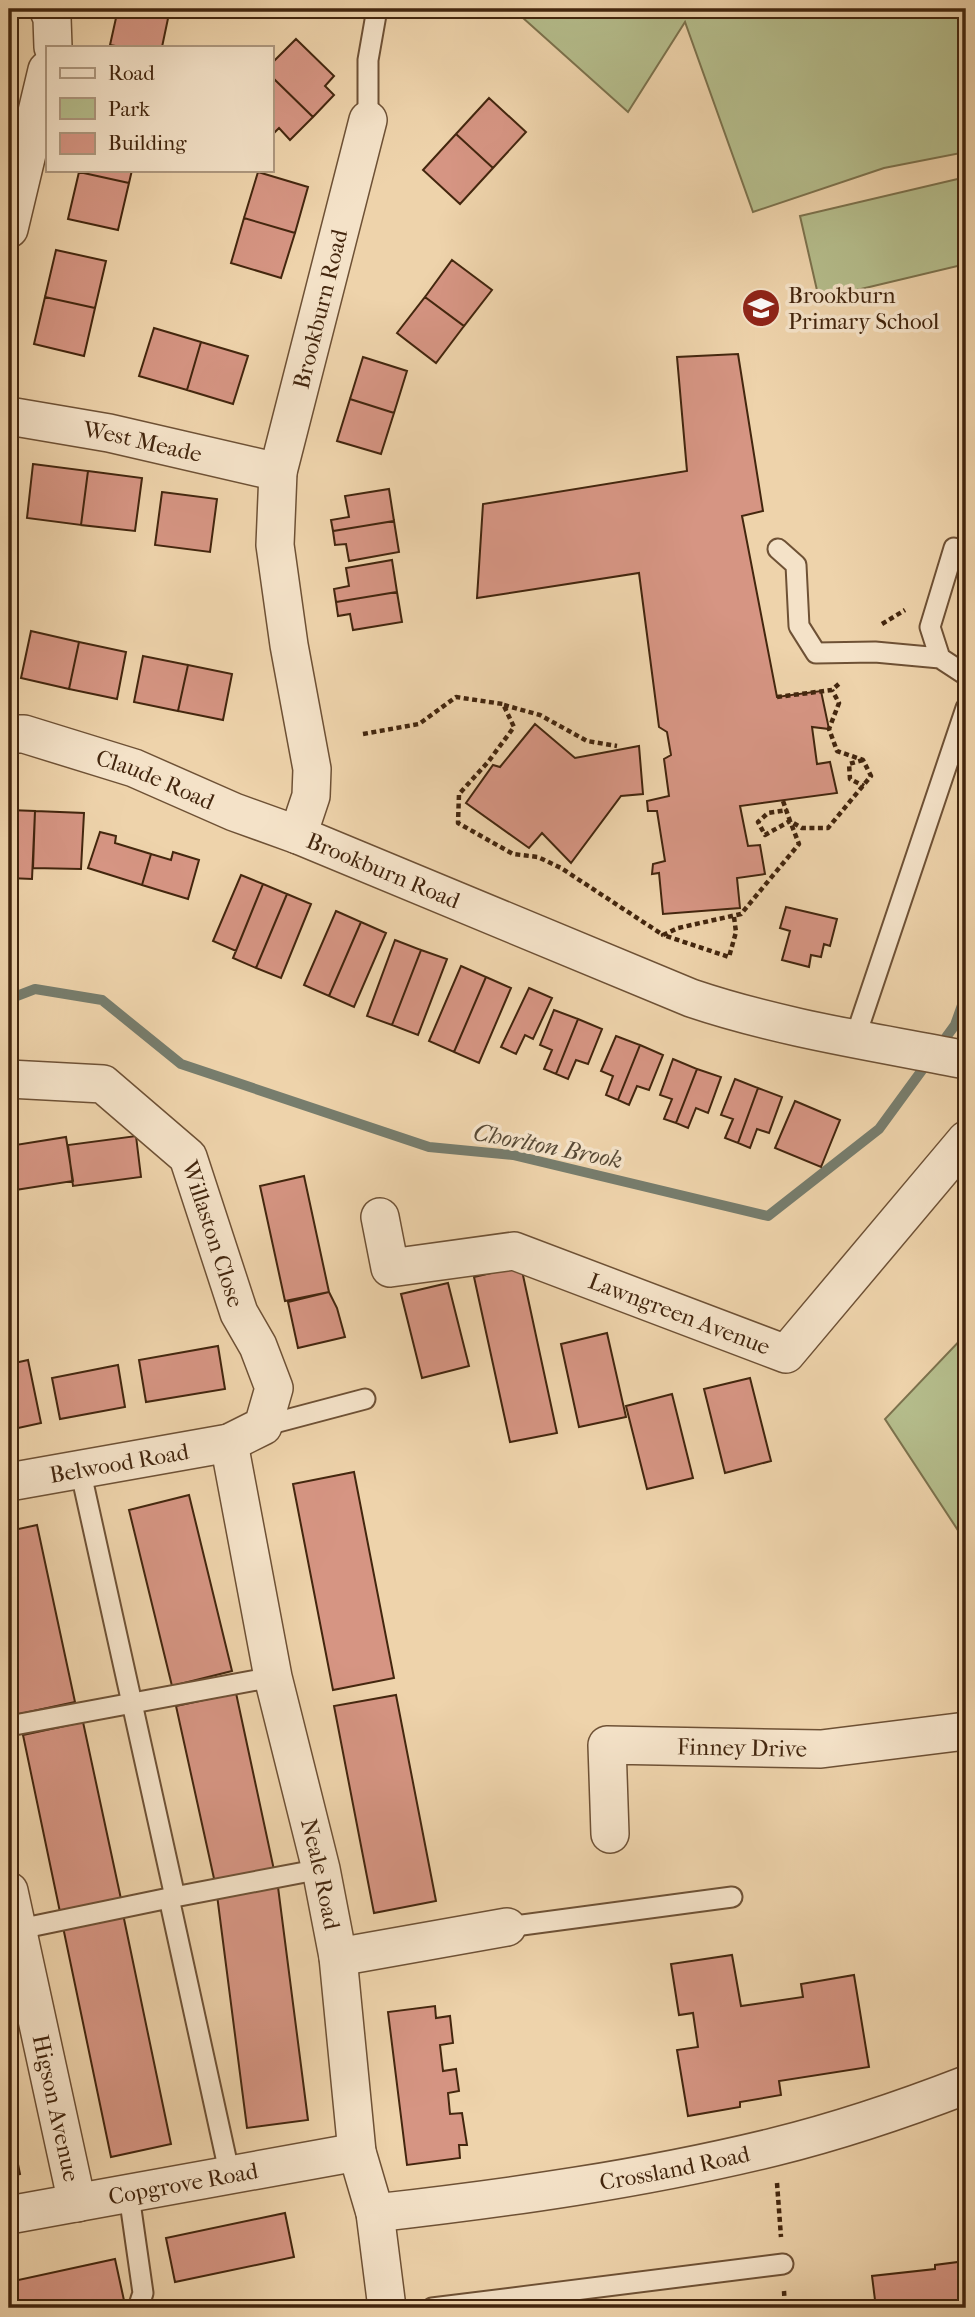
<svg xmlns="http://www.w3.org/2000/svg" width="975" height="2317" font-family="'IM FELL French Canon',serif">
  <style>
    .green { fill: #b5bd8c; stroke: #7c724d; stroke-width: 2 }
    .lines { fill: none; stroke-linecap: round; stroke-linejoin: round }
    .stream { stroke: #777d6d; stroke-width: 10 }
    .building { fill: #d69583; stroke: #43260e; stroke-width: 2 }
    .lane-casing { stroke: #6e5135; stroke-width: 23 }
    .street-casing { stroke: #6e5135; stroke-width: 40 }
    .path { stroke: #43260e; stroke-width: 4.5; stroke-dasharray: 5 3.5; stroke-linecap: butt }
    .lane { stroke: #f4e2c8; stroke-width: 19 }
    .street { stroke: #f4e2c8; stroke-width: 37 }
    .labels { text-anchor: middle; stroke-width: 7; stroke-linejoin: round; paint-order: stroke }
    .poi-label { font-size: 23px; fill: #43260e; stroke: #f4e2c8; text-anchor: start }
    .street-label { font-size: 23px; fill: #43260e; stroke: #f4e2c8 }
    .water-label { font-size: 24px; font-style: italic; fill: #584a36; stroke: #f4e2c8 }
  </style>
  <rect width="100%" height="100%" fill="#eed3ab"/>
  <filter id="stains"><feTurbulence type="fractalNoise" baseFrequency=".00286" numOctaves="4"/><feColorMatrix values="0 0 0 0 .2 0 0 0 0 .09 0 0 0 0 .02 0 0 0 .5 -.17"/></filter>
  <radialGradient id="worn" r=".72"><stop offset=".6" stop-color="#630" stop-opacity="0"/><stop offset="1" stop-color="#630" stop-opacity=".3"/></radialGradient>
  <path class="green" d="M 513,9 L 966,9 L 966,152 L 884,168 L 753,212 L 685,22 L 628,112 Z
    M 966,177 L 966,264 L 819,299 L 800,216 Z
    M 966,1334 L 966,1536 L 963,1538 L 885,1419 Z"/>
  <g class="lines">
    <path class="stream" d="M 9,999 L 35,989 L 102,1000 L 181,1064 L 429,1147 L 513,1155 L 768,1216 L 879,1129 L 955,1025 L 966,994"/>
  </g>
  <path class="building" d="M 118,9 L 170,9 L 162,47 L 121,47 L 110,45 Z
    M 296,39 L 334,76 L 325,86 L 334,95 L 313,117 L 271,76 L 271,64 Z
    M 271,76 L 313,117 L 290,140 L 279,128 L 271,136 Z
    M 489,98 L 526,132 L 493,168 L 456,134 Z
    M 456,134 L 493,168 L 460,204 L 423,170 Z
    M 79,170 L 132,170 L 129,183 L 79,172 Z
    M 79,172 L 129,183 L 118,230 L 68,219 Z
    M 258,172 L 308,187 L 295,233 L 244,218 Z
    M 244,218 L 295,233 L 281,278 L 231,263 Z
    M 56,250 L 106,261 L 95,308 L 45,297 Z
    M 452,260 L 492,290 L 464,326 L 425,297 Z
    M 45,297 L 95,308 L 84,356 L 34,344 Z
    M 425,297 L 464,326 L 436,363 L 397,333 Z
    M 154,328 L 201,342 L 187,390 L 139,376 Z
    M 201,342 L 248,356 L 233,404 L 187,390 Z
    M 738,354 L 763,511 L 742,516 L 777,697 L 821,691 L 829,729 L 812,727 L 817,764 L 830,762 L 837,793 L 740,806 L 748,846 L 760,845 L 765,874 L 737,878 L 740,908 L 663,914 L 659,873 L 652,874 L 653,864 L 665,861 L 657,811 L 648,811 L 647,801 L 669,796 L 664,759 L 671,755 L 667,732 L 659,727 L 639,573 L 477,598 L 483,504 L 687,471 L 677,357 Z
    M 363,357 L 407,371 L 394,413 L 350,399 Z
    M 350,399 L 394,413 L 381,454 L 337,441 Z
    M 33,464 L 88,471 L 81,525 L 27,518 Z
    M 88,471 L 142,478 L 135,531 L 81,525 Z
    M 389,489 L 394,521 L 333,531 L 331,520 L 349,517 L 345,496 Z
    M 162,492 L 217,499 L 210,552 L 155,545 Z
    M 394,521 L 399,552 L 349,561 L 346,544 L 335,545 L 333,531 Z
    M 392,560 L 397,592 L 336,602 L 334,589 L 349,586 L 346,568 Z
    M 397,592 L 402,622 L 353,630 L 350,614 L 338,616 L 336,602 Z
    M 31,631 L 79,642 L 69,689 L 21,678 Z
    M 79,642 L 126,652 L 117,699 L 69,689 Z
    M 143,656 L 188,665 L 178,711 L 134,702 Z
    M 188,665 L 232,674 L 223,720 L 178,711 Z
    M 535,724 L 575,758 L 639,746 L 643,794 L 621,796 L 571,863 L 542,833 L 529,848 L 466,803 L 493,765 L 500,767 Z
    M 9,810 L 35,811 L 32,879 L 9,878 Z
    M 35,811 L 84,813 L 81,869 L 33,868 Z
    M 100,832 L 116,836 L 115,843 L 151,854 L 142,885 L 88,868 Z
    M 173,852 L 199,860 L 188,899 L 142,885 L 151,854 L 171,860 Z
    M 241,875 L 263,884 L 236,951 L 213,941 Z
    M 263,884 L 287,894 L 256,968 L 233,958 Z
    M 287,894 L 311,904 L 281,978 L 256,968 Z
    M 786,907 L 837,919 L 830,946 L 824,944 L 821,957 L 811,955 L 809,967 L 782,960 L 790,931 L 780,928 Z
    M 336,911 L 361,922 L 329,996 L 304,985 Z
    M 361,922 L 386,933 L 354,1007 L 329,996 Z
    M 395,940 L 421,950 L 392,1025 L 367,1016 Z
    M 421,950 L 447,959 L 418,1035 L 392,1025 Z
    M 461,966 L 486,977 L 454,1052 L 429,1041 Z
    M 486,977 L 511,988 L 479,1063 L 454,1052 Z
    M 529,988 L 552,998 L 533,1039 L 525,1035 L 516,1054 L 501,1047 Z
    M 554,1010 L 578,1019 L 556,1074 L 544,1069 L 552,1050 L 540,1045 Z
    M 578,1019 L 602,1029 L 588,1064 L 576,1060 L 568,1079 L 556,1074 Z
    M 616,1036 L 640,1045 L 618,1100 L 606,1095 L 613,1076 L 601,1071 Z
    M 640,1045 L 663,1055 L 649,1090 L 637,1086 L 629,1105 L 618,1100 Z
    M 673,1059 L 697,1069 L 676,1123 L 664,1119 L 672,1099 L 660,1095 Z
    M 697,1069 L 721,1077 L 708,1113 L 696,1108 L 688,1128 L 676,1123 Z
    M 735,1079 L 758,1088 L 738,1143 L 725,1138 L 733,1119 L 721,1115 Z
    M 758,1088 L 782,1097 L 769,1133 L 757,1129 L 750,1148 L 738,1143 Z
    M 795,1101 L 840,1120 L 821,1167 L 775,1148 Z
    M 136,1136 L 141,1177 L 73,1186 L 68,1145 Z
    M 66,1137 L 73,1181 L 9,1191 L 9,1146 Z
    M 304,1176 L 329,1292 L 285,1301 L 260,1186 Z
    M 521,1266 L 557,1433 L 510,1442 L 474,1277 Z
    M 448,1283 L 469,1366 L 422,1378 L 401,1294 Z
    M 329,1292 L 337,1308 L 345,1337 L 298,1348 L 288,1302 Z
    M 607,1333 L 626,1417 L 579,1427 L 561,1344 Z
    M 218,1346 L 225,1389 L 146,1402 L 139,1360 Z
    M 28,1360 L 41,1423 L 9,1430 L 9,1386 L 14,1385 L 10,1364 Z
    M 118,1365 L 125,1407 L 60,1419 L 52,1378 Z
    M 750,1378 L 771,1461 L 725,1473 L 704,1389 Z
    M 672,1394 L 693,1478 L 647,1489 L 626,1406 Z
    M 354,1472 L 394,1678 L 333,1690 L 293,1484 Z
    M 189,1495 L 232,1671 L 172,1686 L 129,1510 Z
    M 37,1525 L 75,1702 L 15,1715 L 9,1686 L 9,1531 Z
    M 236,1693 L 274,1870 L 215,1883 L 176,1706 Z
    M 396,1695 L 436,1901 L 374,1913 L 334,1706 Z
    M 83,1722 L 121,1899 L 60,1912 L 23,1735 Z
    M 278,1887 L 308,2120 L 247,2128 L 217,1895 Z
    M 123,1914 L 171,2144 L 111,2157 L 63,1927 Z
    M 732,1955 L 741,2006 L 803,1997 L 801,1984 L 854,1975 L 869,2067 L 779,2081 L 781,2095 L 740,2102 L 740,2107 L 688,2116 L 677,2050 L 698,2047 L 693,2013 L 679,2015 L 671,1964 Z
    M 435,2006 L 436,2018 L 450,2016 L 453,2043 L 440,2045 L 443,2071 L 456,2069 L 459,2091 L 448,2093 L 450,2114 L 462,2113 L 467,2145 L 459,2145 L 460,2158 L 407,2165 L 388,2012 Z
    M 9,2120 L 20,2174 L 9,2177 Z
    M 285,2213 L 294,2257 L 175,2282 L 166,2238 Z
    M 115,2259 L 125,2305 L 109,2308 L 9,2308 L 9,2282 Z
    M 966,2261 L 966,2308 L 876,2308 L 872,2276 L 935,2269 L 935,2265 Z
    M 642,2301 L 643,2308 L 615,2308 L 614,2305 Z"/>
  <g class="lines">
    <defs>
      <path id="lane" d="M 368,120 L 368,60 L 377,9
        M 778,549 L 796,565 L 799,626 L 816,653 L 875,652 L 940,658 L 966,675
        M 940,658 L 930,627 L 954,548
        M 855,1038 L 966,708
        M 263,1426 L 365,1399
        M 80,1469 L 175,1897
        M 9,1726 L 273,1677
        M 169,1898 L 230,2176
        M 507,1927 L 732,1897
        M 10,1931 L 169,1898 L 321,1869
        M 129,2195 L 143,2293 L 138,2308
        M 432,2308 L 783,2264"/>
      <g id="street">
        <path d="M 48,9 L 52,18 L 53,47"/>
        <path id="s1" d="M 368,120 L 278,472 L 275,545 L 289,645 L 312,769 L 311,796 L 298,835 L 691,998 C 780,1028 874,1042 966,1060"/>
        <path d="M 9,229 L 47,70"/>
        <path id="s2" d="M 9,416 L 109,433 L 278,472"/>
        <path id="s3" d="M 9,734 L 24,734 L 134,768 L 234,812 L 298,835"/>
        <path id="s4" d="M 9,1079 L 103,1084 L 188,1157 L 239,1313 L 258,1346 L 274,1388 L 263,1426 L 229,1443 L 9,1482"/>
        <path id="s5" d="M 380,1217 L 390,1268 L 514,1251 L 786,1354 L 966,1140"/>
        <path id="s6" d="M 229,1443 L 273,1677 L 321,1869 L 338,1957 L 357,2152 L 375,2213 L 387,2308"/>
        <path id="s7" d="M 610,1834 L 607,1745 L 821,1749 L 966,1731"/>
        <path id="s8" d="M 9,1891 L 77,2203"/>
        <path d="M 338,1957 L 507,1927"/>
        <path id="s9" d="M 375,2213 C 508,2198 643,2179 774,2147 C 839,2131 904,2109 966,2085"/>
        <path id="s10" d="M 9,2215 L 357,2152"/>
      </g>
    </defs>
    <use href="#lane" class="lane-casing"/>
    <use href="#street" class="street-casing"/>
    <path class="path" d="M 882,624 L 905,610
      M 777,697 L 832,690 L 841,682
      M 504,705 L 540,715 L 587,741 L 617,746
      M 363,734 L 419,724 L 456,697 L 503,704 L 514,727 L 488,762 L 459,794 L 458,823 L 513,854 L 538,857 L 561,868 L 663,935
      M 863,760 L 849,764 L 850,779 L 864,786
      M 783,801 L 790,821 L 802,828 L 828,828 L 871,776 L 863,760 L 837,751 L 829,729 L 839,703 L 832,690
      M 734,917 L 736,932 L 729,957 L 663,935 L 678,928 L 741,914 L 799,844 L 790,821 L 765,835 L 758,822 L 768,813 L 787,810
      M 777,2183 L 781,2237
      M 784,2291 L 785,2308"/>
    <use href="#lane" class="lane"/>
    <use href="#street" class="street"/>
  </g>
  <defs>
    <symbol id="school-disc" viewBox="-11 -11 22 22"><circle r="9.5" fill="#8f2418" stroke="#f4e2c8"/><path d="M0-5L7-2L0 1L-7-2ZM-4 1L0 2.5L4 1V4Q0 6-4 4Z" fill="#fff"/></symbol>
  </defs>
  <g fill-rule="evenodd">
    <use href="#school-disc" x="739" y="286" width="44" height="44"/>
  </g>
  <g class="labels">
    <g class="poi-label">
      <text x="788" y="303">Brookburn<tspan x="788" dy="26">Primary School</tspan></text>
    </g>
    <g class="street-label">
      <text transform="translate(320 309) rotate(-76)" y="8">Brookburn Road</text>
      <text dy="8" stroke="none"><textPath href="#s2" startOffset="136">West Meade</textPath></text>
      <text dy="8" stroke="none"><textPath href="#s3" startOffset="154">Claude Road</textPath></text>
      <text dy="8" stroke="none"><textPath href="#s1" startOffset="824">Brookburn Road</textPath></text>
      <text dy="8" stroke="none"><textPath href="#s4" startOffset="287">Willaston Close</textPath></text>
      <text dy="8" stroke="none"><textPath href="#s5" startOffset="354">Lawngreen Avenue</textPath></text>
      <text transform="translate(119 1463) rotate(-10)" y="8">Belwood Road</text>
      <text dy="8" stroke="none"><textPath href="#s7" startOffset="224">Finney Drive</textPath></text>
      <text dy="8" stroke="none"><textPath href="#s6" startOffset="441">Neale Road</textPath></text>
      <text dy="8" stroke="none"><textPath href="#s8" startOffset="222">Higson Avenue</textPath></text>
      <text dy="8" stroke="none"><textPath href="#s9" startOffset="303">Crossland Road</textPath></text>
      <text dy="8" stroke="none"><textPath href="#s10" startOffset="177">Copgrove Road</textPath></text>
    </g>
    <g class="water-label">
      <text transform="translate(548 1146) rotate(11)" y="8">Chorlton Brook</text>
    </g>
  </g>
  <rect width="975" height="2317" fill="none" stroke="#eed3ab" stroke-width="35"/>
  <rect x="10" y="10" width="954" height="2296" fill="none" stroke="#43260e" stroke-width="3.5"/>
  <rect x="18" y="18" width="940" height="2282" fill="none" stroke="#43260e" stroke-width="2"/>
  <rect x="46" y="46" width="228" height="126" fill="#f4e2c8" stroke="#ad977e" stroke-width="2"/>
  <rect x="60" y="68" width="35" height="10" fill="#f4e2c8" stroke="#ad977e" stroke-width="2"/>
  <text x="108" y="80" font-size="21" fill="#43260e">Road</text>
  <rect x="60" y="98" width="35" height="21" fill="#b5bd8c" stroke="#ad977e" stroke-width="2"/>
  <text x="108" y="116" font-size="21" fill="#43260e">Park</text>
  <rect x="60" y="133" width="35" height="21" fill="#d69583" stroke="#ad977e" stroke-width="2"/>
  <text x="108" y="150" font-size="21" fill="#43260e">Building</text>
  <rect width="100%" height="100%" filter="url(#stains)"/>
  <rect width="100%" height="100%" fill="url(#worn)"/>
</svg>
